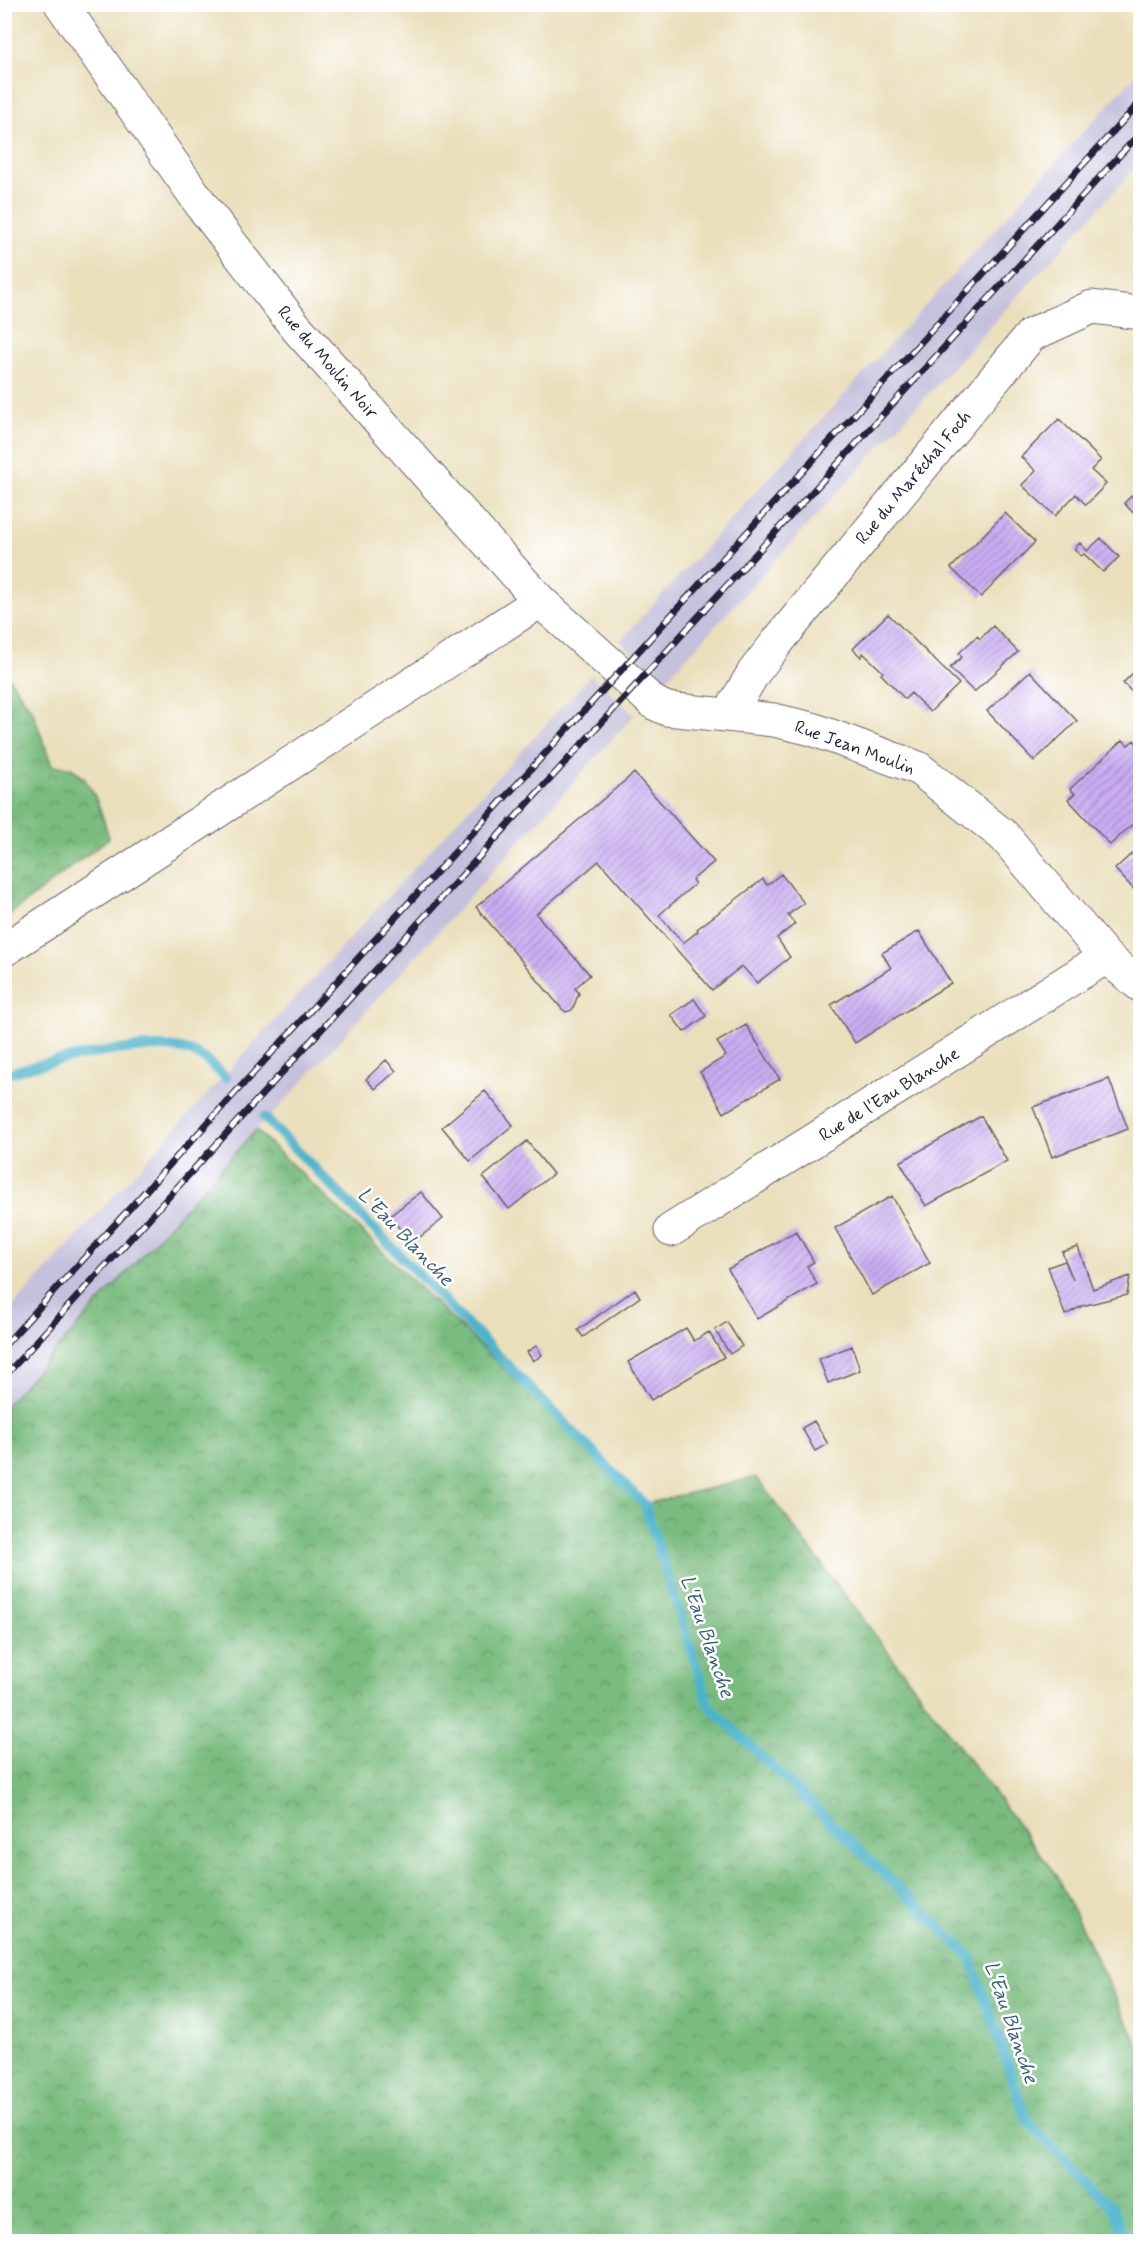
<svg xmlns="http://www.w3.org/2000/svg" width="1145" height="2246" font-family="Mynerve,sans-serif">
  <style>
    .railway { fill: #c5c0db }
    .forest { fill: url(#forest-crowns); stroke: #4e6f5d; stroke-width: 1.5 }
    .lines { fill: none; stroke-linecap: round; stroke-linejoin: round }
    .stream { stroke: #4db4cc; stroke-width: 10 }
    .building { fill: url(#building-hatch) }
    .minor-casing { stroke: #686468; stroke-width: 35 }
    .minor { stroke: #fff; stroke-width: 33 }
    .rail-casing { stroke: #22223b; stroke-width: 7 }
    .rail { stroke: #fff; stroke-width: 4.5; stroke-dasharray: 14; stroke-linecap: butt }
    .labels { text-anchor: middle; stroke-width: 5; stroke-linejoin: round; paint-order: stroke }
    .street-label { font-size: 18px; fill: #22223b; stroke: #fff }
    .water-label { font-size: 20px; font-style: italic; fill: #335c75; stroke: #fff }
  </style>
  <defs>
    <pattern id="forest-crowns" width="20" height="18" patternUnits="userSpaceOnUse" patternTransform="scale(1.5)"><rect width="20" height="18" fill="#7abc7f"/><path d="M2 6a3 3 0 1 1 6 0M12 15a3 3 0 1 1 6 0" fill="none" stroke="#649869"/></pattern>
    <pattern id="building-hatch" width="6" height="6" patternUnits="userSpaceOnUse" patternTransform="scale(1.5)"><rect width="6" height="6" fill="#caadf3"/><path d="M-1 1l2-2M0 6l6-6M5 7l2-2" fill="none" stroke="#a48cc6"/></pattern>
  </defs>
  <rect width="100%" height="100%" fill="#fff"/>
  <filter id="ink" filterUnits="userSpaceOnUse"><feTurbulence type="fractalNoise" baseFrequency=".0167" numOctaves="2"/><feDisplacementMap in="SourceGraphic" scale="12" xChannelSelector="R" yChannelSelector="G"/><feConvolveMatrix kernelMatrix="1 2 1 2 8 2 1 2 1" color-interpolation-filters="sRGB"/></filter>
  <filter id="wash" filterUnits="userSpaceOnUse"><feTurbulence type="fractalNoise" baseFrequency=".008" numOctaves="4" result="noise"/><feDisplacementMap in="SourceGraphic" scale="24" xChannelSelector="R" yChannelSelector="G"/><feGaussianBlur stdDeviation="1.35" result="paint"/><feColorMatrix in="noise" values="0 0 0 0 0 0 0 0 0 0 0 0 0 0 0 0 0 1.4 0 .05"/><feComposite in="paint" operator="in"/></filter>
  <g filter="url(#wash)">
    <rect width="100%" height="100%" fill="#eadfbb"/>
    <path class="railway" d="M 1140,70 L 1140,163 L 665,681 L 620,641 Z
      M 591,675 L 634,715 L 279,1108 L 256,1130 L 5,1406 L 4,1316 Z"/>
    <path class="forest" d="M 5,672 L 33,712 L 52,766 C 57,766 66,765 71,768 C 94,780 102,815 109,838 L 5,918 Z
      M 256,1130 L 645,1504 L 756,1477 L 1056,1875 L 1140,2049 L 1140,2241 L 5,2241 L 5,1406 Z"/>
    <g class="lines">
      <path class="stream" d="M 4,1075 C 42,1061 153,1038 189,1051 C 204,1056 215,1068 226,1078
        M 264,1117 L 645,1505 L 709,1706 L 970,1956 L 1027,2121 L 1113,2208 L 1128,2242"/>
    </g>
    <g id="blocks">
      <path class="building" d="M 1059,419 L 1101,460 L 1091,470 L 1106,484 L 1086,505 L 1076,494 L 1055,516 L 1022,485 L 1036,471 L 1021,457 Z
        M 1140,488 L 1140,520 L 1124,503 Z
        M 1005,513 L 1035,542 L 981,597 L 951,568 Z
        M 1101,538 L 1119,557 L 1103,572 L 1084,554 L 1081,556 L 1074,549 L 1080,543 L 1087,551 Z
        M 888,614 L 959,684 L 930,712 L 911,693 L 905,699 L 881,674 L 883,672 L 863,653 L 861,657 L 853,649 Z
        M 993,626 L 1018,652 L 974,692 L 950,668 L 962,657 L 959,653 L 977,636 L 980,639 Z
        M 1140,666 L 1140,692 L 1136,696 L 1123,683 Z
        M 1030,671 L 1077,721 L 1034,761 L 987,711 Z
        M 1123,740 L 1128,745 L 1134,740 L 1140,748 L 1140,817 L 1110,845 L 1068,799 L 1075,794 L 1070,789 Z
        M 634,773 L 714,862 L 692,880 L 695,884 L 659,915 L 683,943 L 698,931 L 697,929 L 763,879 L 767,885 L 781,874 L 804,903 L 788,915 L 795,924 L 777,938 L 790,957 L 757,983 L 742,966 L 712,990 L 599,861 L 536,914 L 590,975 L 575,988 L 579,993 L 572,1010 L 566,1012 L 562,1009 L 476,907 Z
        M 1140,846 L 1140,896 L 1115,869 Z
        M 919,931 L 951,983 L 855,1043 L 831,1005 L 891,968 L 882,953 Z
        M 694,999 L 706,1016 L 684,1032 L 671,1015 Z
        M 746,1025 L 780,1079 L 724,1113 L 700,1072 L 726,1056 L 717,1042 Z
        M 386,1060 L 396,1071 L 375,1089 L 366,1079 Z
        M 1109,1079 L 1128,1129 L 1052,1157 L 1033,1107 Z
        M 485,1091 L 513,1125 L 470,1161 L 442,1127 Z
        M 981,1116 L 1007,1161 L 926,1206 L 900,1162 Z
        M 527,1141 L 553,1174 L 509,1209 L 483,1177 Z
        M 421,1192 L 443,1219 L 411,1244 L 390,1216 Z
        M 892,1196 L 930,1263 L 872,1295 L 835,1228 Z
        M 796,1231 L 814,1262 L 807,1266 L 817,1284 L 757,1319 L 728,1269 Z
        M 1078,1247 L 1093,1289 L 1130,1276 L 1127,1295 L 1082,1306 L 1065,1315 L 1048,1267 L 1065,1261 L 1073,1280 L 1062,1252 Z
        M 635,1289 L 640,1297 L 583,1337 L 578,1330 Z
        M 727,1322 L 742,1346 L 730,1354 L 715,1330 Z
        M 686,1328 L 694,1341 L 709,1332 L 724,1357 L 651,1400 L 628,1362 Z
        M 536,1346 L 542,1355 L 533,1361 L 527,1352 Z
        M 852,1346 L 860,1370 L 828,1383 L 819,1359 Z
        M 814,1421 L 828,1444 L 815,1451 L 802,1428 Z"/>
    </g>
  </g>
  <g filter="url(#ink)">
    <use href="#blocks" fill-opacity="0" stroke="#686468" stroke-width="1.5"/>
    <g class="lines">
      <defs>
        <path id="minor" d="M 61,4 L 205,210 L 295,326 L 540,601 L 654,703 L 667,709 L 774,720 L 812,729 L 918,768 L 1004,836 L 1106,957 L 1140,985
          M 729,714 L 754,672 L 779,640 L 1031,335 L 1092,307 L 1140,313
          M 4,950 L 540,601
          M 671,1230 L 1106,957"/>
      </defs>
      <use href="#minor" class="minor-casing"/>
      <use href="#minor" class="minor"/>
      <defs>
        <path id="rail" d="M 4,1346 L 1140,102
          M 4,1377 L 1140,133"/>
      </defs>
      <use href="#rail" class="rail-casing"/>
      <use href="#rail" class="rail"/>
    </g>
  </g>
  <g class="labels">
    <g class="street-label">
      <text transform="translate(328 362) rotate(49)" y="6">Rue du Moulin Noir</text>
      <text transform="translate(913 477) rotate(-50)" y="6">Rue du Maréchal Foch</text>
      <text transform="translate(855 747) rotate(20)" y="6">Rue Jean Moulin</text>
      <text transform="translate(889 1094) rotate(-32)" y="6">Rue de l'Eau Blanche</text>
    </g>
    <g class="water-label">
      <text transform="translate(406 1236) rotate(46)" y="7">L'Eau Blanche</text>
      <text transform="translate(708 1636) rotate(71)" y="7">L'Eau Blanche</text>
      <text transform="translate(1012 2022) rotate(71)" y="7">L'Eau Blanche</text>
    </g>
  </g>
  <rect width="1145" height="2246" fill="none" stroke="#fff" stroke-width="24"/>
</svg>
